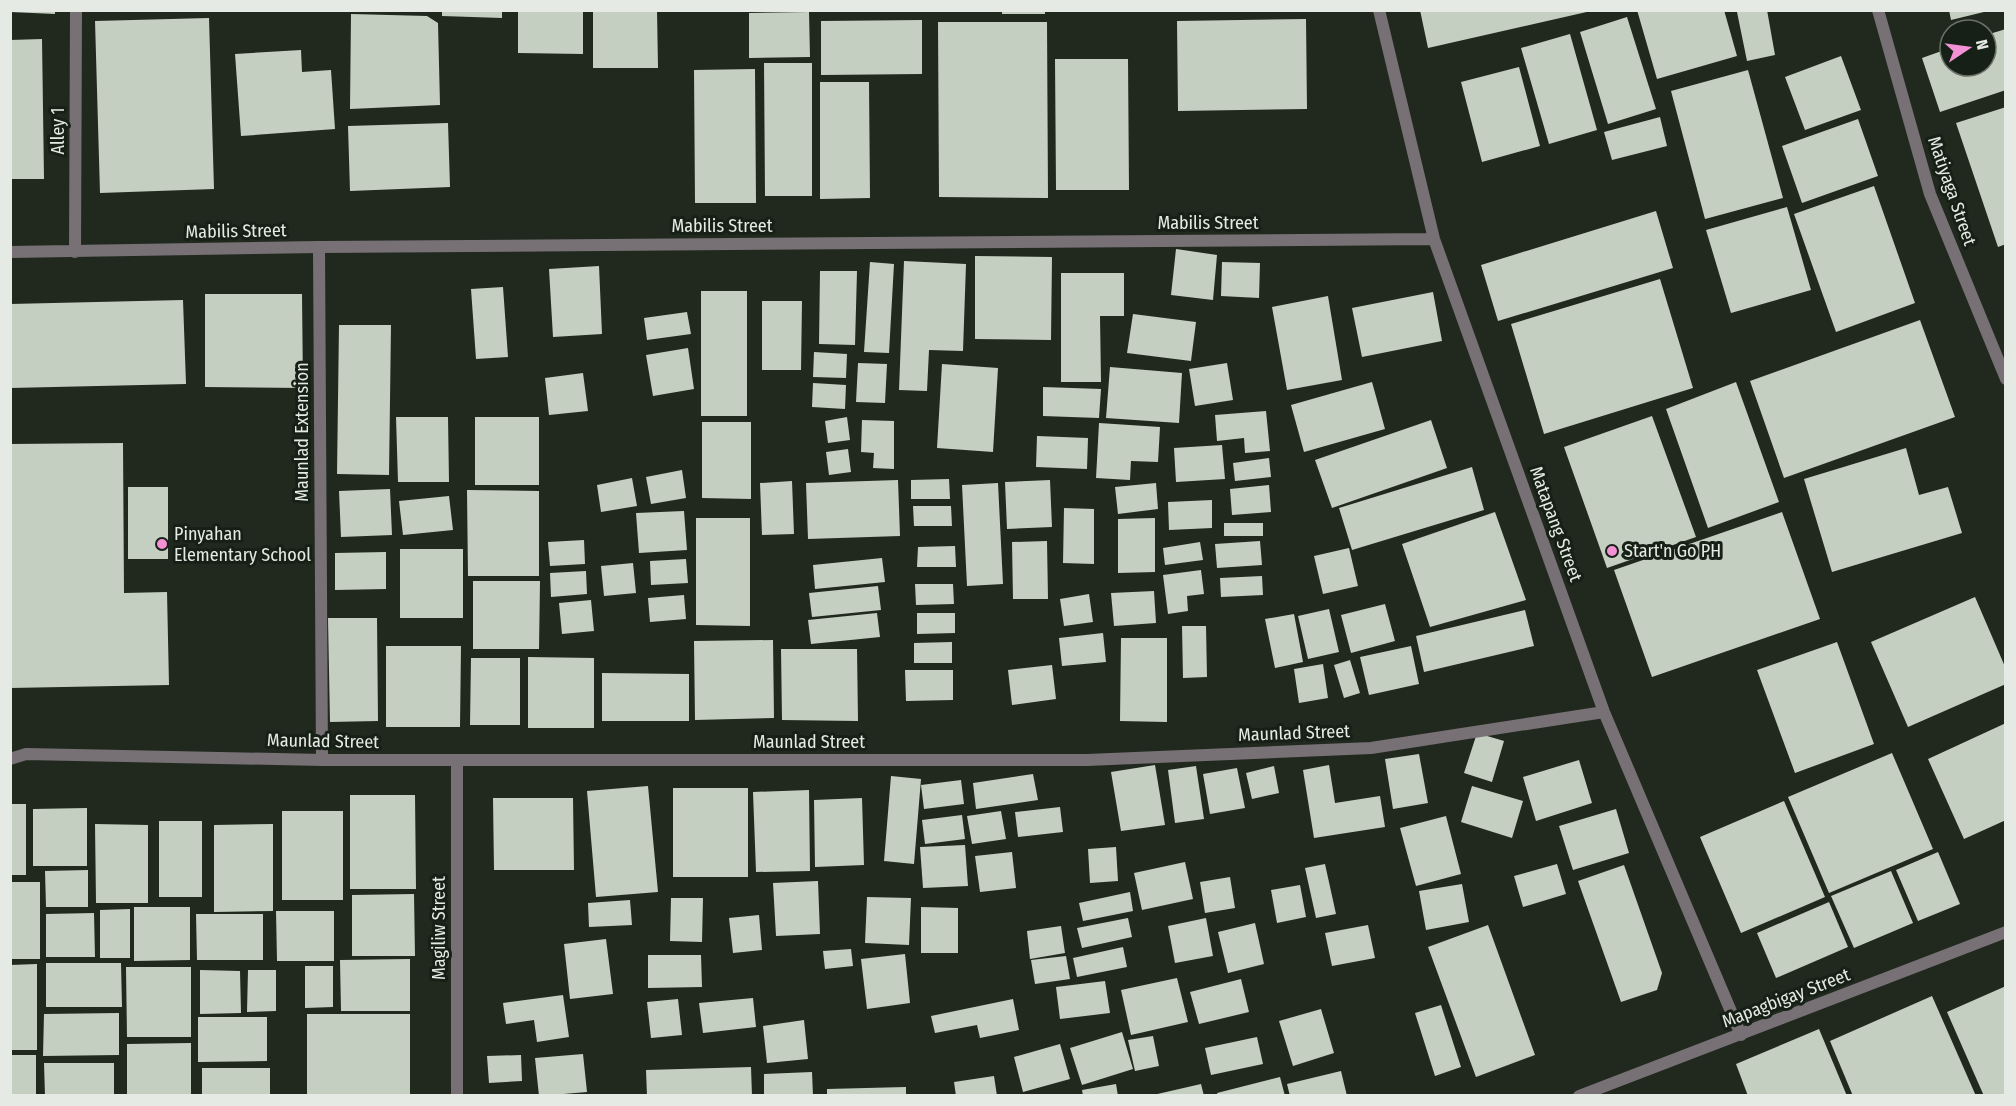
<svg xmlns="http://www.w3.org/2000/svg" width="2016" height="1106" font-family="'Fira Sans Condensed',sans-serif">
  <style>
    .building { fill: #c4cfc2 }
    .lines { fill: none; stroke-linecap: round; stroke-linejoin: round }
    .lane { stroke: #777175; stroke-width: 12 }
    .street { stroke: #777175; stroke-width: 12 }
    .poi-dot { fill: #f491d4; stroke: #172016; stroke-width: 2 }
    .labels { text-anchor: middle; stroke-width: 6; stroke-linejoin: round; paint-order: stroke }
    .street-label { font-size: 18px; fill: #e5ebe4; stroke: #172016 }
    .poi-label { font-size: 18px; fill: #e5ebe4; stroke: #172016; text-anchor: start }
  </style>
  <rect width="100%" height="100%" fill="#21291f"/>
  <path class="building" d="M 10,10 L 55,10 L 55,14 L 10,12 Z
    M 442,10 L 502,10 L 502,18 L 442,16 Z
    M 518,10 L 583,10 L 583,54 L 518,53 Z
    M 593,10 L 657,10 L 658,68 L 593,68 Z
    M 1002,10 L 1045,10 L 1045,14 L 1002,14 Z
    M 1420,10 L 1591,10 L 1591,11 L 1428,48 Z
    M 1637,10 L 1724,10 L 1737,56 L 1657,79 Z
    M 1746,10 L 1767,10 L 1775,55 L 1747,61 L 1737,12 Z
    M 1949,10 L 1988,10 L 1988,11 L 1951,20 Z
    M 809,12 L 810,57 L 749,58 L 749,13 Z
    M 351,14 L 427,16 L 438,23 L 440,105 L 350,109 Z
    M 1627,17 L 1656,109 L 1608,124 L 1580,32 Z
    M 209,18 L 214,189 L 100,193 L 95,21 Z
    M 1306,19 L 1307,109 L 1178,111 L 1177,21 Z
    M 922,20 L 922,74 L 821,75 L 821,21 Z
    M 938,22 L 1047,22 L 1048,198 L 939,197 Z
    M 2006,29 L 2006,90 L 1940,112 L 1922,58 L 1950,48 L 1950,66 L 1986,66 L 1986,35 Z
    M 1570,34 L 1597,130 L 1549,144 L 1521,48 Z
    M 42,39 L 44,179 L 10,179 L 10,40 Z
    M 301,50 L 302,72 L 331,70 L 335,129 L 241,136 L 235,54 Z
    M 1841,56 L 1861,110 L 1805,130 L 1785,77 Z
    M 1055,59 L 1128,59 L 1129,190 L 1056,190 Z
    M 764,63 L 812,63 L 812,196 L 765,196 Z
    M 1519,67 L 1540,146 L 1482,162 L 1461,82 Z
    M 755,69 L 756,203 L 695,203 L 694,70 Z
    M 1748,70 L 1783,198 L 1705,219 L 1671,91 Z
    M 820,82 L 869,82 L 870,198 L 820,199 Z
    M 2006,107 L 2006,244 L 1998,247 L 1956,123 Z
    M 1660,117 L 1667,146 L 1612,160 L 1604,132 Z
    M 1858,119 L 1878,176 L 1802,203 L 1782,146 Z
    M 448,123 L 450,187 L 350,191 L 348,126 Z
    M 1874,186 L 1915,303 L 1836,332 L 1794,214 Z
    M 1787,207 L 1811,290 L 1731,313 L 1706,230 Z
    M 1656,211 L 1673,268 L 1498,321 L 1481,265 Z
    M 1176,249 L 1217,255 L 1213,300 L 1171,295 Z
    M 975,256 L 1052,257 L 1051,340 L 975,339 Z
    M 904,261 L 966,264 L 963,351 L 929,350 L 927,391 L 899,390 Z
    M 870,262 L 894,264 L 889,353 L 864,352 Z
    M 1222,262 L 1260,263 L 1259,298 L 1221,296 Z
    M 599,266 L 602,334 L 553,337 L 549,269 Z
    M 820,271 L 857,271 L 855,345 L 819,344 Z
    M 1061,273 L 1124,273 L 1124,316 L 1100,316 L 1101,382 L 1061,382 Z
    M 1660,279 L 1693,388 L 1544,434 L 1511,324 Z
    M 503,287 L 508,357 L 476,359 L 471,289 Z
    M 701,291 L 747,291 L 747,416 L 701,416 Z
    M 1433,292 L 1442,341 L 1362,357 L 1352,308 Z
    M 205,294 L 302,294 L 303,388 L 205,387 Z
    M 1328,296 L 1342,380 L 1287,390 L 1272,307 Z
    M 183,300 L 186,384 L 10,388 L 10,304 Z
    M 762,301 L 802,301 L 801,370 L 762,370 Z
    M 687,312 L 691,334 L 647,340 L 644,318 Z
    M 1133,314 L 1196,322 L 1191,361 L 1127,353 Z
    M 1920,320 L 1955,417 L 1784,478 L 1750,381 Z
    M 339,325 L 391,325 L 389,475 L 337,474 Z
    M 688,348 L 694,389 L 653,396 L 646,355 Z
    M 814,352 L 847,354 L 846,378 L 813,377 Z
    M 858,363 L 887,364 L 885,403 L 856,402 Z
    M 1227,363 L 1233,400 L 1195,406 L 1189,369 Z
    M 942,364 L 998,368 L 993,452 L 937,448 Z
    M 1110,367 L 1182,373 L 1179,423 L 1106,418 Z
    M 583,373 L 588,411 L 549,415 L 545,378 Z
    M 1372,382 L 1385,429 L 1304,452 L 1291,405 Z
    M 1736,382 L 1779,502 L 1708,528 L 1666,409 Z
    M 813,383 L 846,385 L 845,409 L 812,407 Z
    M 1043,387 L 1101,389 L 1099,418 L 1043,416 Z
    M 1266,411 L 1270,451 L 1245,453 L 1244,438 L 1217,441 L 1215,415 Z
    M 1652,416 L 1696,537 L 1607,568 L 1564,447 Z
    M 396,417 L 448,417 L 449,482 L 398,482 Z
    M 475,417 L 539,417 L 539,485 L 475,485 Z
    M 847,417 L 850,440 L 828,443 L 825,421 Z
    M 862,420 L 894,421 L 894,469 L 873,468 L 874,453 L 861,452 Z
    M 1431,420 L 1447,468 L 1332,508 L 1315,460 Z
    M 702,422 L 751,422 L 751,499 L 702,498 Z
    M 1099,423 L 1160,427 L 1158,462 L 1131,461 L 1130,480 L 1096,478 Z
    M 1037,436 L 1088,438 L 1087,469 L 1036,467 Z
    M 123,443 L 124,593 L 167,592 L 169,685 L 10,688 L 10,444 Z
    M 1222,445 L 1225,479 L 1176,482 L 1174,448 Z
    M 1906,448 L 1919,495 L 1948,487 L 1962,533 L 1832,572 L 1804,479 Z
    M 848,449 L 851,472 L 829,475 L 826,452 Z
    M 1269,458 L 1271,477 L 1235,481 L 1233,463 Z
    M 1472,467 L 1484,510 L 1352,550 L 1339,508 Z
    M 682,470 L 686,498 L 651,504 L 646,477 Z
    M 632,478 L 637,506 L 601,512 L 597,485 Z
    M 949,479 L 950,499 L 911,499 L 911,480 Z
    M 898,480 L 900,536 L 808,539 L 806,483 Z
    M 1050,480 L 1052,527 L 1007,529 L 1005,482 Z
    M 792,481 L 794,534 L 762,535 L 760,483 Z
    M 998,483 L 1003,584 L 967,586 L 962,485 Z
    M 1156,483 L 1158,509 L 1118,514 L 1115,487 Z
    M 1269,485 L 1271,512 L 1232,515 L 1230,489 Z
    M 128,487 L 168,487 L 168,559 L 128,559 Z
    M 390,489 L 392,535 L 341,537 L 339,491 Z
    M 467,490 L 539,491 L 539,576 L 468,576 Z
    M 449,496 L 453,530 L 403,535 L 399,501 Z
    M 1212,500 L 1212,528 L 1169,530 L 1168,502 Z
    M 913,506 L 951,506 L 952,526 L 914,526 Z
    M 1064,508 L 1094,509 L 1094,564 L 1063,563 Z
    M 684,511 L 687,550 L 639,553 L 636,513 Z
    M 1495,512 L 1526,600 L 1430,627 L 1402,544 Z
    M 1782,512 L 1820,619 L 1652,677 L 1614,570 Z
    M 696,518 L 750,518 L 750,626 L 696,625 Z
    M 1155,518 L 1155,572 L 1118,573 L 1118,519 Z
    M 1224,523 L 1263,523 L 1263,536 L 1224,536 Z
    M 584,540 L 585,564 L 550,566 L 548,542 Z
    M 1047,541 L 1048,599 L 1013,599 L 1012,542 Z
    M 1260,541 L 1262,565 L 1217,568 L 1215,544 Z
    M 1200,542 L 1203,560 L 1165,565 L 1163,548 Z
    M 955,546 L 956,567 L 917,567 L 918,547 Z
    M 1349,548 L 1358,586 L 1323,594 L 1314,556 Z
    M 400,549 L 463,549 L 463,618 L 400,618 Z
    M 386,552 L 386,589 L 335,590 L 335,553 Z
    M 882,558 L 885,582 L 815,589 L 813,565 Z
    M 686,559 L 688,583 L 651,585 L 650,561 Z
    M 633,563 L 636,593 L 604,596 L 601,566 Z
    M 1201,570 L 1204,594 L 1187,596 L 1188,611 L 1168,614 L 1163,575 Z
    M 586,571 L 587,594 L 551,597 L 550,573 Z
    M 1262,576 L 1263,595 L 1221,597 L 1220,578 Z
    M 473,581 L 540,581 L 539,649 L 473,649 Z
    M 915,584 L 953,584 L 954,604 L 916,605 Z
    M 878,586 L 881,610 L 812,617 L 809,593 Z
    M 1154,591 L 1156,623 L 1114,626 L 1111,593 Z
    M 1089,594 L 1093,622 L 1064,626 L 1060,599 Z
    M 684,595 L 686,619 L 650,622 L 648,598 Z
    M 1975,597 L 2006,669 L 2006,684 L 1908,727 L 1871,642 Z
    M 591,600 L 594,631 L 562,634 L 559,603 Z
    M 1385,604 L 1395,641 L 1351,653 L 1341,615 Z
    M 1329,609 L 1339,652 L 1308,659 L 1298,616 Z
    M 1525,610 L 1534,646 L 1424,672 L 1416,636 Z
    M 877,613 L 880,637 L 811,644 L 808,620 Z
    M 917,613 L 955,613 L 955,633 L 917,634 Z
    M 1294,614 L 1303,662 L 1275,668 L 1265,619 Z
    M 328,618 L 377,618 L 378,721 L 330,722 Z
    M 1182,626 L 1206,626 L 1207,677 L 1183,678 Z
    M 1103,633 L 1106,662 L 1062,666 L 1059,638 Z
    M 1121,638 L 1167,638 L 1167,722 L 1120,721 Z
    M 773,640 L 774,718 L 695,720 L 694,641 Z
    M 952,642 L 952,663 L 914,663 L 914,643 Z
    M 1837,642 L 1874,744 L 1795,773 L 1757,670 Z
    M 386,646 L 461,646 L 460,727 L 386,727 Z
    M 1411,646 L 1419,684 L 1369,695 L 1360,657 Z
    M 781,649 L 857,649 L 858,721 L 782,720 Z
    M 528,657 L 594,658 L 594,728 L 528,728 Z
    M 471,658 L 520,658 L 520,725 L 470,725 Z
    M 1350,660 L 1360,693 L 1344,698 L 1334,665 Z
    M 1323,664 L 1328,698 L 1299,703 L 1294,669 Z
    M 1052,665 L 1056,699 L 1012,705 L 1008,670 Z
    M 905,670 L 953,670 L 953,700 L 906,701 Z
    M 602,673 L 689,674 L 689,721 L 602,721 Z
    M 2006,723 L 2006,820 L 1964,839 L 1928,759 Z
    M 1477,733 L 1504,741 L 1492,782 L 1464,773 Z
    M 1892,753 L 1933,849 L 1829,893 L 1788,797 Z
    M 1419,754 L 1428,803 L 1393,809 L 1385,759 Z
    M 1579,760 L 1592,803 L 1536,821 L 1523,777 Z
    M 1155,765 L 1165,825 L 1121,831 L 1111,772 Z
    M 1329,765 L 1335,803 L 1380,796 L 1385,827 L 1314,838 L 1303,770 Z
    M 1196,766 L 1204,819 L 1175,823 L 1168,770 Z
    M 1274,766 L 1279,793 L 1252,799 L 1246,773 Z
    M 1237,768 L 1245,808 L 1210,814 L 1203,774 Z
    M 1033,774 L 1038,800 L 976,809 L 973,783 Z
    M 891,776 L 921,779 L 914,864 L 884,861 Z
    M 961,780 L 964,804 L 924,809 L 921,785 Z
    M 648,786 L 658,892 L 596,897 L 587,791 Z
    M 1472,786 L 1523,801 L 1512,838 L 1461,822 Z
    M 673,788 L 748,788 L 748,877 L 673,877 Z
    M 809,790 L 810,871 L 756,872 L 753,792 Z
    M 350,795 L 415,795 L 416,889 L 350,889 Z
    M 493,798 L 573,798 L 574,870 L 494,870 Z
    M 862,798 L 864,865 L 815,867 L 814,800 Z
    M 1784,801 L 1825,897 L 1741,933 L 1700,837 Z
    M 10,804 L 26,804 L 26,875 L 10,875 Z
    M 1060,807 L 1063,832 L 1018,837 L 1015,812 Z
    M 87,808 L 87,866 L 33,866 L 33,809 Z
    M 1616,809 L 1629,853 L 1573,870 L 1559,826 Z
    M 282,811 L 343,811 L 343,900 L 282,900 Z
    M 1001,811 L 1006,839 L 972,844 L 967,816 Z
    M 962,815 L 965,839 L 925,844 L 922,820 Z
    M 1446,816 L 1461,874 L 1416,886 L 1400,828 Z
    M 159,821 L 202,821 L 202,897 L 159,897 Z
    M 95,824 L 148,825 L 148,903 L 96,903 Z
    M 273,824 L 273,911 L 214,912 L 214,825 Z
    M 965,845 L 968,886 L 923,888 L 920,847 Z
    M 1116,847 L 1118,881 L 1090,883 L 1088,849 Z
    M 1012,852 L 1016,888 L 980,892 L 975,856 Z
    M 1938,852 L 1960,904 L 1918,921 L 1896,870 Z
    M 1185,862 L 1193,899 L 1142,910 L 1134,873 Z
    M 1325,864 L 1336,914 L 1316,918 L 1305,868 Z
    M 1557,864 L 1566,894 L 1523,907 L 1514,876 Z
    M 1624,865 L 1662,973 L 1657,990 L 1621,1002 L 1578,881 Z
    M 88,870 L 88,907 L 46,907 L 45,871 Z
    M 1891,871 L 1913,923 L 1854,948 L 1831,896 Z
    M 1230,877 L 1235,908 L 1205,913 L 1200,882 Z
    M 818,881 L 820,934 L 776,936 L 773,883 Z
    M 10,882 L 40,882 L 40,959 L 10,959 Z
    M 1462,884 L 1469,922 L 1426,930 L 1419,891 Z
    M 1300,885 L 1306,917 L 1277,923 L 1271,890 Z
    M 1130,892 L 1133,911 L 1083,921 L 1079,903 Z
    M 414,894 L 415,956 L 352,956 L 352,895 Z
    M 867,897 L 911,898 L 909,945 L 865,943 Z
    M 671,898 L 703,898 L 702,942 L 670,941 Z
    M 630,900 L 632,925 L 589,927 L 588,903 Z
    M 1829,902 L 1848,947 L 1776,978 L 1757,933 Z
    M 134,907 L 190,907 L 190,960 L 134,961 Z
    M 921,907 L 958,908 L 958,953 L 921,953 Z
    M 130,909 L 130,958 L 100,958 L 100,910 Z
    M 276,911 L 334,911 L 334,961 L 277,961 Z
    M 94,913 L 95,957 L 46,957 L 46,914 Z
    M 196,914 L 263,914 L 263,960 L 197,960 Z
    M 759,915 L 762,950 L 733,953 L 729,918 Z
    M 1128,918 L 1132,937 L 1082,948 L 1077,928 Z
    M 1206,918 L 1213,956 L 1175,963 L 1168,926 Z
    M 1255,923 L 1264,964 L 1228,973 L 1218,932 Z
    M 1368,925 L 1375,958 L 1332,966 L 1325,933 Z
    M 1488,925 L 1535,1055 L 1476,1077 L 1428,947 Z
    M 1061,926 L 1065,953 L 1030,959 L 1027,931 Z
    M 606,939 L 613,994 L 570,999 L 564,944 Z
    M 1123,947 L 1127,967 L 1077,977 L 1073,958 Z
    M 851,949 L 853,966 L 825,969 L 823,951 Z
    M 905,954 L 910,1003 L 867,1009 L 861,959 Z
    M 648,955 L 701,955 L 702,987 L 648,988 Z
    M 1066,956 L 1070,979 L 1035,984 L 1031,960 Z
    M 410,959 L 410,1011 L 341,1011 L 340,960 Z
    M 46,963 L 121,963 L 122,1007 L 46,1007 Z
    M 37,964 L 37,1050 L 10,1050 L 10,965 Z
    M 305,966 L 333,966 L 333,1007 L 305,1008 Z
    M 126,967 L 191,967 L 191,1037 L 127,1037 Z
    M 200,970 L 240,971 L 241,1013 L 200,1014 Z
    M 248,970 L 276,970 L 276,1011 L 247,1012 Z
    M 1177,978 L 1188,1022 L 1131,1035 L 1121,990 Z
    M 1241,979 L 1249,1012 L 1199,1024 L 1190,992 Z
    M 1105,981 L 1110,1013 L 1060,1019 L 1056,987 Z
    M 2006,986 L 2006,1096 L 1984,1096 L 1947,1012 Z
    M 563,995 L 569,1037 L 537,1042 L 534,1020 L 506,1024 L 503,1003 Z
    M 1932,996 L 1976,1096 L 1853,1096 L 1830,1041 Z
    M 753,998 L 756,1027 L 703,1033 L 699,1003 Z
    M 678,999 L 682,1035 L 651,1038 L 647,1002 Z
    M 1013,999 L 1019,1030 L 980,1038 L 977,1025 L 935,1033 L 931,1016 Z
    M 1441,1005 L 1461,1067 L 1435,1076 L 1415,1013 Z
    M 1321,1009 L 1334,1053 L 1293,1066 L 1279,1021 Z
    M 119,1013 L 119,1055 L 43,1056 L 44,1014 Z
    M 307,1014 L 410,1014 L 410,1096 L 307,1096 Z
    M 198,1017 L 267,1017 L 267,1061 L 198,1062 Z
    M 804,1020 L 808,1059 L 767,1063 L 763,1026 Z
    M 1819,1029 L 1847,1096 L 1748,1096 L 1736,1064 Z
    M 1122,1032 L 1133,1069 L 1082,1085 L 1070,1048 Z
    M 1153,1036 L 1159,1066 L 1135,1071 L 1128,1040 Z
    M 1257,1037 L 1263,1064 L 1211,1075 L 1205,1048 Z
    M 191,1043 L 191,1096 L 127,1096 L 127,1044 Z
    M 1060,1044 L 1070,1079 L 1023,1092 L 1014,1057 Z
    M 583,1054 L 587,1092 L 539,1096 L 535,1058 Z
    M 10,1055 L 36,1055 L 36,1096 L 10,1096 Z
    M 521,1055 L 522,1081 L 489,1083 L 487,1056 Z
    M 44,1063 L 114,1063 L 114,1096 L 45,1096 Z
    M 751,1067 L 752,1096 L 647,1096 L 646,1070 Z
    M 202,1068 L 270,1068 L 270,1096 L 202,1096 Z
    M 1341,1071 L 1347,1096 L 1290,1096 L 1287,1084 Z
    M 812,1072 L 813,1096 L 764,1096 L 764,1074 Z
    M 994,1076 L 997,1096 L 956,1096 L 954,1082 Z
    M 1280,1077 L 1285,1096 L 1218,1096 L 1217,1093 Z
    M 1116,1084 L 1118,1096 L 1083,1096 L 1082,1090 Z
    M 1201,1084 L 1204,1096 L 1153,1096 L 1153,1095 Z
    M 906,1087 L 906,1096 L 827,1096 L 827,1089 Z"/>
  <g class="lines">
    <path class="lane" d="M 319,247 L 322,760"/>
    <path class="street" d="M 1379,10 L 1434,239 L 1604,712 L 1741,1035
      M 1878,10 L 1930,194 L 2006,379
      M 10,252 L 319,247 L 1434,239
      M 75,252 L 76,10
      M 10,759 L 26,754 L 322,760 L 1087,760 L 1371,748 L 1604,712
      M 457,1096 L 457,760
      M 1579,1096 L 2006,932"/>
  </g>
  <g class="poi-dot">
    <circle cx="162" cy="544" r="6"/>
    <circle cx="1612" cy="551" r="6"/>
  </g>
  <g class="labels">
    <g class="street-label">
      <text transform="translate(58 131) rotate(-90)" y="6">Alley 1</text>
      <text transform="translate(1952 191) rotate(71)" y="6">Matiyaga Street</text>
      <text x="1208" y="229">Mabilis Street</text>
      <text x="722" y="232">Mabilis Street</text>
      <text transform="translate(236 231) rotate(-1)" y="6">Mabilis Street</text>
      <text transform="translate(302 432) rotate(-90)" y="6">Maunlad Extension</text>
      <text transform="translate(1556 524) rotate(70)" y="6">Matapang Street</text>
      <text transform="translate(1294 733) rotate(-2)" y="6">Maunlad Street</text>
      <text transform="translate(323 741) rotate(1)" y="6">Maunlad Street</text>
      <text x="809" y="748">Maunlad Street</text>
      <text transform="translate(439 928) rotate(-90)" y="6">Magiliw Street</text>
      <text transform="translate(1786 998) rotate(-21)" y="6">Mapagbigay Street</text>
    </g>
    <g class="poi-label">
      <text x="174" y="540">Pinyahan<tspan x="174" dy="21">Elementary School</tspan></text>
      <text x="1624" y="557">Start'n Go PH</text>
    </g>
  </g>
  <rect width="2016" height="1106" fill="none" stroke="#e5ebe4" stroke-width="24"/>
  <g transform="translate(1968 48) rotate(77)"><circle r="28" fill="#172016" stroke="#697168" stroke-width="1.5"/>
  <path d="M0-4.5L10 22L0 15L-10 22Z" fill="#f491d4"/>
  <text y="-9" font-size="16" font-weight="bold" text-anchor="middle" fill="#e5ebe4">N</text>
  </g>
</svg>
